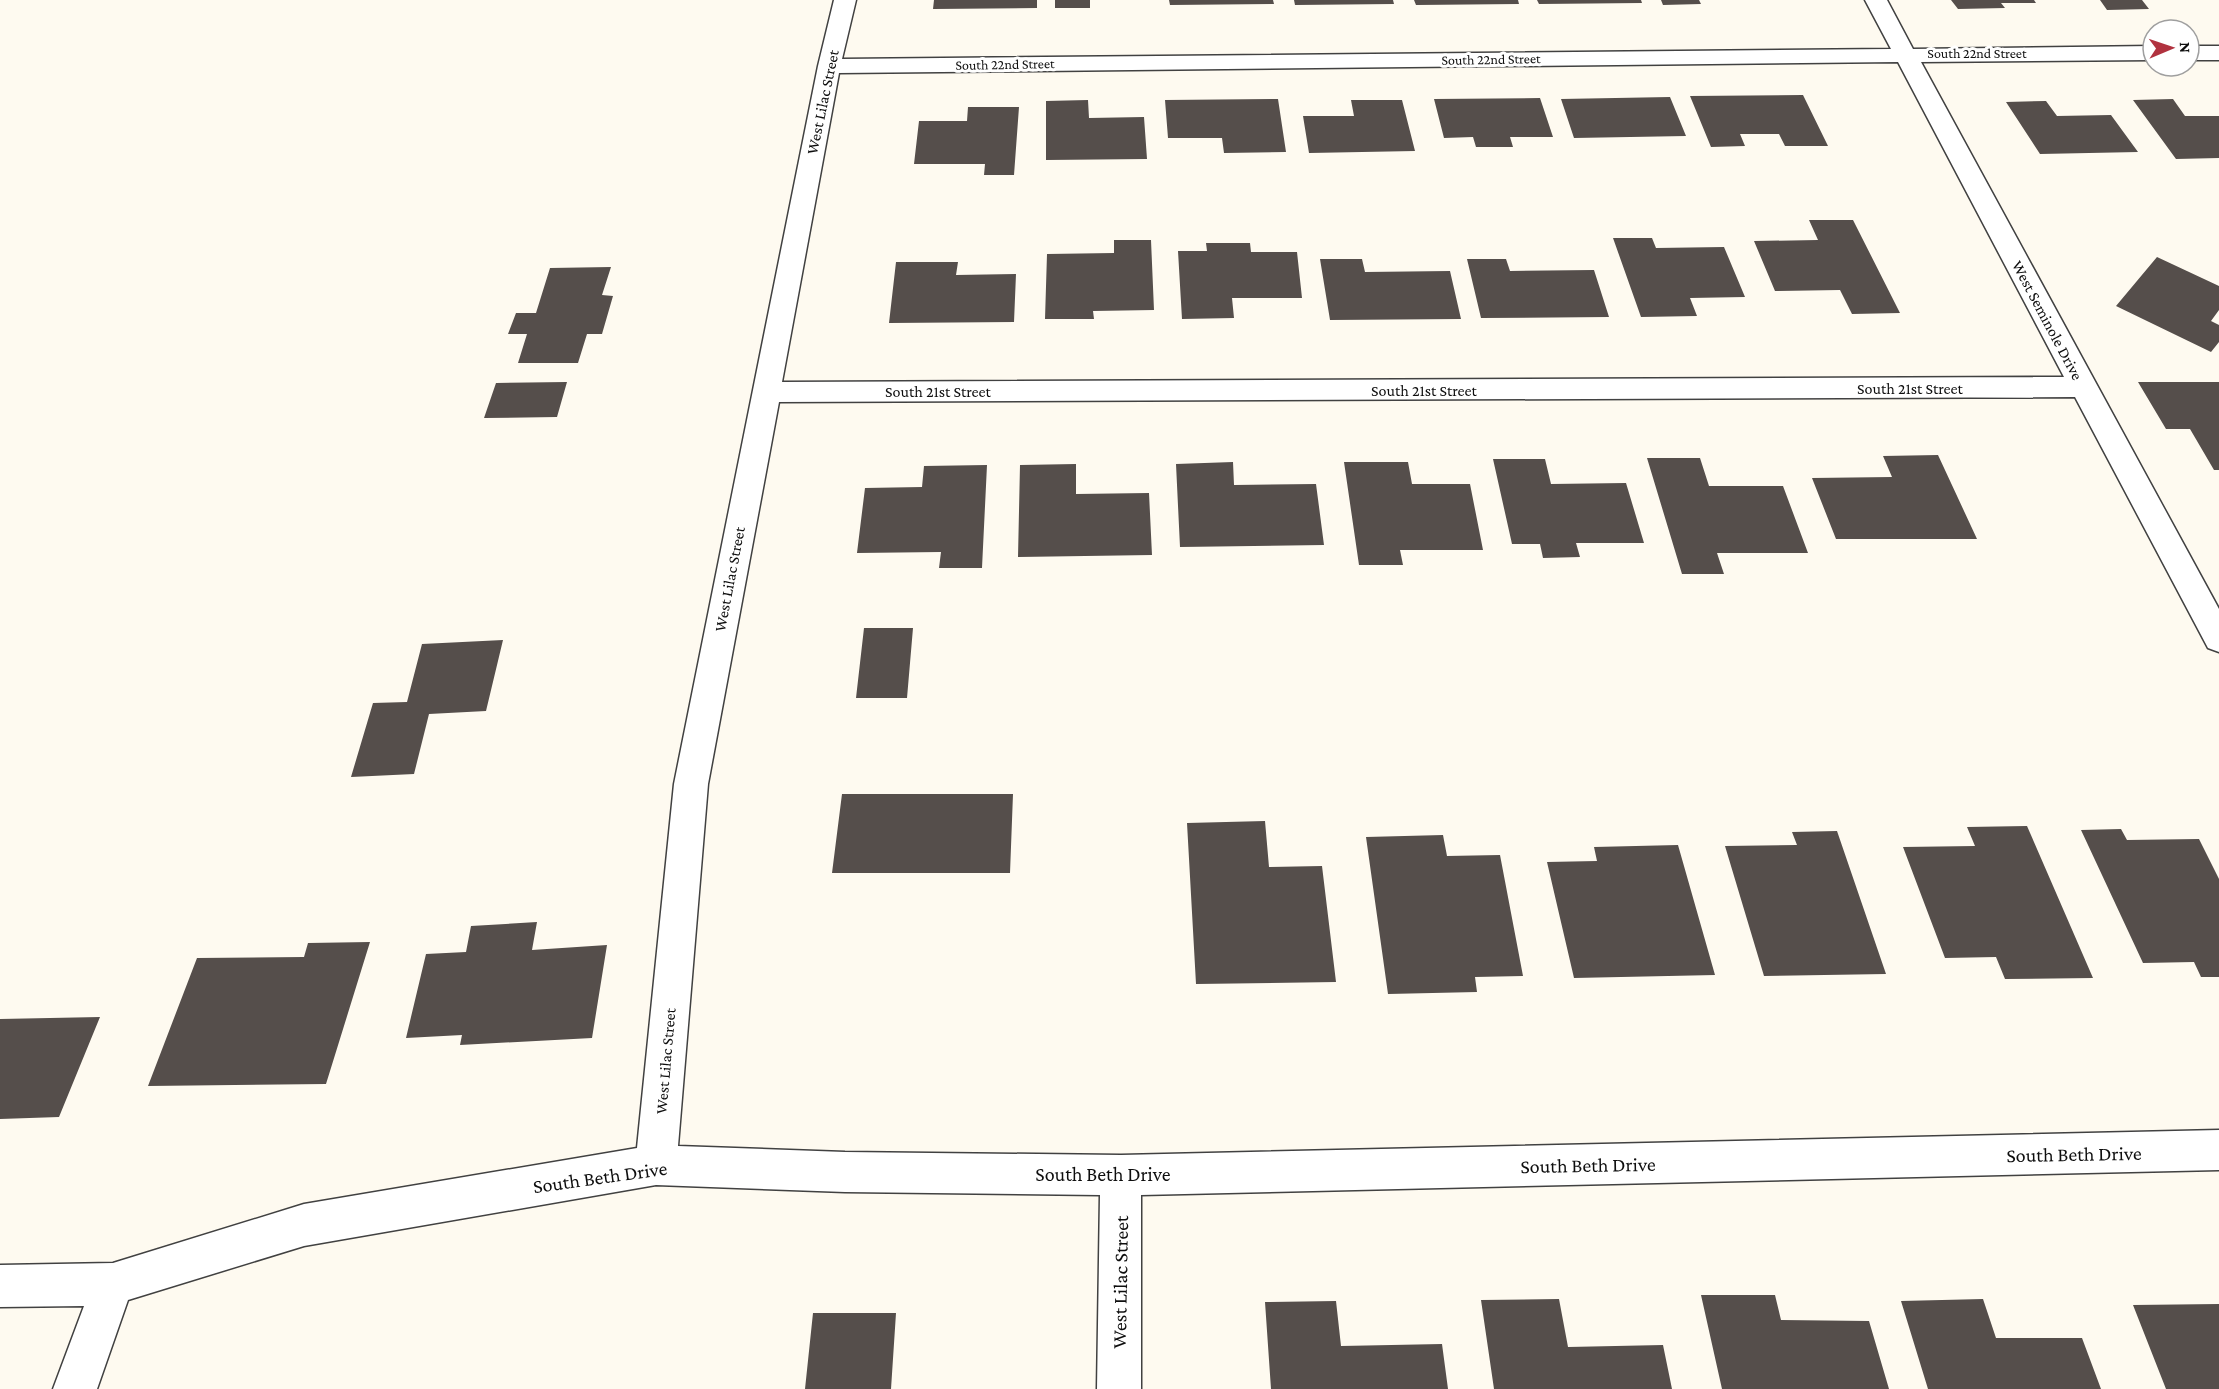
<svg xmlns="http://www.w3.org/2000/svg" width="2219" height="1389" font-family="'Crimson Pro',serif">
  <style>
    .building { fill: #554e4b }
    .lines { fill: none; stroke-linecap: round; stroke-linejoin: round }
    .minor-casing { stroke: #414141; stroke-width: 3 }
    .minor { fill: #fff; fill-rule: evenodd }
    .labels { text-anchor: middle; stroke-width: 6; stroke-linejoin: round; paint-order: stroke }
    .far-street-label { font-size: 14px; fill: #0e0e0e; stroke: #fff }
    .street-label { font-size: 16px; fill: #0e0e0e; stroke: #fff }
    .near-street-label { font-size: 20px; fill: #0e0e0e; stroke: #fff }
  </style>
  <rect width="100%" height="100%" fill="#fefaf0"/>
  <path class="building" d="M 934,0 L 1037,0 L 1037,8 L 933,9 Z
    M 1055,0 L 1090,0 L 1090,8 L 1055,8 Z
    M 1169,0 L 1273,0 L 1274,4 L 1170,5 Z
    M 1294,0 L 1393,0 L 1394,4 L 1295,5 Z
    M 1414,0 L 1518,0 L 1519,4 L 1416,5 Z
    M 1537,0 L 1641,0 L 1642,3 L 1539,4 Z
    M 1661,0 L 1699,0 L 1701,4 L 1663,5 Z
    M 1951,0 L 2034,0 L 2036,3 L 2001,3 L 2005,8 L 1958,9 Z
    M 2100,0 L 2142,0 L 2149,9 L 2107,10 Z
    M 1803,95 L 1828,146 L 1785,146 L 1779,134 L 1740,134 L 1745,146 L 1711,147 L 1690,96 Z
    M 1670,97 L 1686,136 L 1574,138 L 1561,99 Z
    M 1540,98 L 1553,137 L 1510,137 L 1513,147 L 1476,147 L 1473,137 L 1444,138 L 1434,99 Z
    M 1278,99 L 1286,152 L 1224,153 L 1222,138 L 1168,138 L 1165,100 Z
    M 2173,99 L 2185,116 L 2219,116 L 2219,158 L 2176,159 L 2133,100 Z
    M 1088,100 L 1089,118 L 1144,117 L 1147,159 L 1046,160 L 1046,101 Z
    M 1351,100 L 1402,100 L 1415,151 L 1309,153 L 1303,116 L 1354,116 Z
    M 2046,101 L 2057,116 L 2111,115 L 2138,152 L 2040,154 L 2006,102 Z
    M 968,107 L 1019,107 L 1014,175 L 984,175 L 985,164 L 914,164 L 919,121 L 967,121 Z
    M 1809,220 L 1853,220 L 1900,313 L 1852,314 L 1840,290 L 1775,291 L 1754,241 L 1818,240 Z
    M 1613,238 L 1652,238 L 1656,248 L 1724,247 L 1745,297 L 1690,298 L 1697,316 L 1641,317 Z
    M 1114,240 L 1151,240 L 1154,310 L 1093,311 L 1094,319 L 1045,319 L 1047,254 L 1114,253 Z
    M 1206,243 L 1250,243 L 1251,252 L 1297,252 L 1302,298 L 1232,298 L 1234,318 L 1182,319 L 1178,251 L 1207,251 Z
    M 2157,257 L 2219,286 L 2219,310 L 2211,321 L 2219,325 L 2219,342 L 2211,352 L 2116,306 Z
    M 1320,259 L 1362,259 L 1365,272 L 1450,271 L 1461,319 L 1330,320 Z
    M 1467,259 L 1506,259 L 1510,271 L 1594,270 L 1609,317 L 1481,318 Z
    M 896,262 L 958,262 L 956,275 L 1016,274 L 1014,322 L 889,323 Z
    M 611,267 L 602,295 L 613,296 L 602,334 L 587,334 L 578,363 L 518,363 L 527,334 L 508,334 L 516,313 L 536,313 L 550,268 Z
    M 567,382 L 557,417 L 484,418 L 496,383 Z
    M 2138,382 L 2219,382 L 2219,470 L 2214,470 L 2190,429 L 2166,429 Z
    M 1938,455 L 1977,539 L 1836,539 L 1812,478 L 1892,477 L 1883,456 Z
    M 1647,458 L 1700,458 L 1709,486 L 1783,486 L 1808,553 L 1717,553 L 1724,574 L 1682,574 Z
    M 1493,459 L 1545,459 L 1551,484 L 1626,483 L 1644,543 L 1576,543 L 1580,557 L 1543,558 L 1540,544 L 1512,544 Z
    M 1233,462 L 1234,485 L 1316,484 L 1324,545 L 1180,547 L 1176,464 Z
    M 1344,462 L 1408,462 L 1412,484 L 1470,484 L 1483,550 L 1400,550 L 1403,565 L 1359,565 Z
    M 1076,464 L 1076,494 L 1149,493 L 1152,555 L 1018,557 L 1020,465 Z
    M 987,465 L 982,568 L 939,568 L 941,552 L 857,553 L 865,488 L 922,487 L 924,466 Z
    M 864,628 L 913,628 L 907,698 L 856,698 Z
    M 503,640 L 486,711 L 429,714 L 414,774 L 351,777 L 373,703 L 407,702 L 422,644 Z
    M 842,794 L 1013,794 L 1010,873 L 832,873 Z
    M 1265,821 L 1269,867 L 1322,866 L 1336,982 L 1196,984 L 1187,823 Z
    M 2027,826 L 2093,978 L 2005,979 L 1996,957 L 1945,958 L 1903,847 L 1975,846 L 1967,827 Z
    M 2121,829 L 2127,840 L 2199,839 L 2219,879 L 2219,977 L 2201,977 L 2194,962 L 2143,963 L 2081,830 Z
    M 1837,831 L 1886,974 L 1764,976 L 1725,846 L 1797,845 L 1792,832 Z
    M 1443,835 L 1447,856 L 1500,855 L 1523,976 L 1475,977 L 1477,992 L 1388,994 L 1366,837 Z
    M 1678,845 L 1715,975 L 1574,978 L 1547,862 L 1597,861 L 1594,847 Z
    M 537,922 L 532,950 L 607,945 L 592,1038 L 460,1045 L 462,1035 L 406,1038 L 426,954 L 466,952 L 471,926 Z
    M 370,942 L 326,1084 L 148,1086 L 197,958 L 304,957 L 308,943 Z
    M 100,1017 L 59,1117 L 0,1119 L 0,1019 Z
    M 1701,1295 L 1775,1295 L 1781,1320 L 1869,1321 L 1889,1389 L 1722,1389 Z
    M 1559,1299 L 1568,1347 L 1663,1345 L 1672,1389 L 1494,1389 L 1481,1300 Z
    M 1983,1299 L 1996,1338 L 2082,1338 L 2101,1389 L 1928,1389 L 1901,1301 Z
    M 1336,1301 L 1341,1346 L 1442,1344 L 1448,1389 L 1271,1389 L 1265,1302 Z
    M 2219,1304 L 2219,1389 L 2166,1389 L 2133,1305 Z
    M 813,1313 L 896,1313 L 891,1389 L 805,1389 Z"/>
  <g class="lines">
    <defs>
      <path id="minor" d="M 834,0 L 856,0 L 842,59 L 1891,49 L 1865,0 L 1887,0 L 1913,49 L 2153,46 L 2153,60 L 1921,62 L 2219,609 L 2219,652 L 2208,648 L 2075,397 L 779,402 L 708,784 L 678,1146 L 845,1152 L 1121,1155 L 2219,1130 L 2219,1170 L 1141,1195 L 1141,1389 L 1097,1389 L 1100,1195 L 845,1192 L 656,1185 L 304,1246 L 128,1300 L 97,1389 L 53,1389 L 84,1306 L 0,1307 L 0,1265 L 113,1263 L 304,1204 L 637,1148 L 674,784 L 818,66 ZM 1898,62 L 2064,377 L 782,382 L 839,73 Z
        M 2189,46 L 2219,46 L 2219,60 L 2189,60 Z"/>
    </defs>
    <use href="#minor" class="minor-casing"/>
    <use href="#minor" class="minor"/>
  </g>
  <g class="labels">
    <g class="far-street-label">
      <text x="1977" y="58">South 22nd Street</text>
      <text transform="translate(1491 59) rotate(-1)" y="5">South 22nd Street</text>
      <text transform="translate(1005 64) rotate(-1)" y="5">South 22nd Street</text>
    </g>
    <g class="street-label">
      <text transform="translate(822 102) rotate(-78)" y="6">West Lilac Street</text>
      <text transform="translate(2048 320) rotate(62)" y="6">West Seminole Drive</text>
      <text x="1910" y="394">South 21st Street</text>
      <text x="1424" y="396">South 21st Street</text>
      <text x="938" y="397">South 21st Street</text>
      <text transform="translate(729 579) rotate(-79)" y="6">West Lilac Street</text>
      <text transform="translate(665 1061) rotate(-85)" y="6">West Lilac Street</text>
    </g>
    <g class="near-street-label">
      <text transform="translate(2074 1154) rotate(-1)" y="7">South Beth Drive</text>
      <text transform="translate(1588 1165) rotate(-1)" y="7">South Beth Drive</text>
      <text x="1103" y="1181">South Beth Drive</text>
      <text transform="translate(600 1177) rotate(-8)" y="7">South Beth Drive</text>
      <text transform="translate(1120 1282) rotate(-89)" y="7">West Lilac Street</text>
    </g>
  </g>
  <g transform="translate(2171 48) rotate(88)"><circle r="28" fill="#ffffff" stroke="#9f9f9f" stroke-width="1.5"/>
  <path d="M0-4.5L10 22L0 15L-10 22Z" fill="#b1323f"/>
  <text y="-9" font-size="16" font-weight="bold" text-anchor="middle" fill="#0e0e0e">N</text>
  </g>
</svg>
